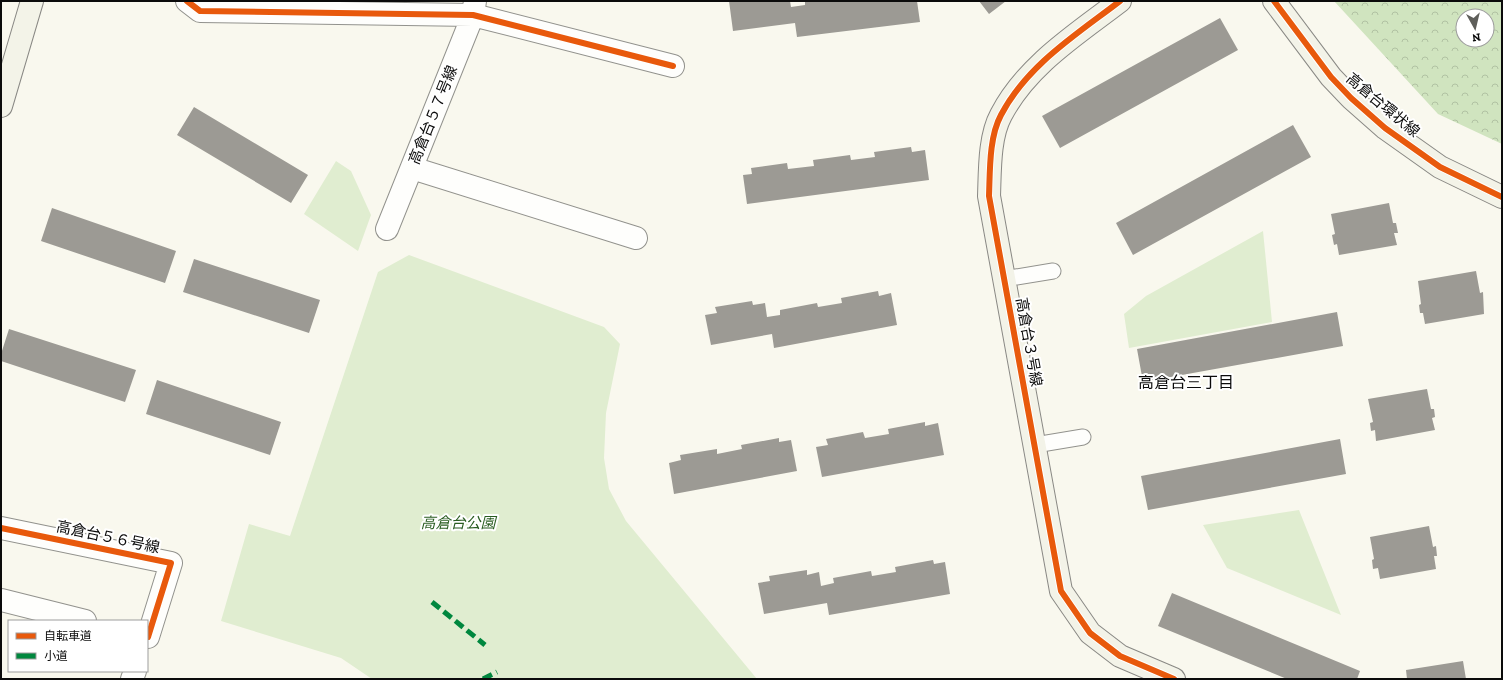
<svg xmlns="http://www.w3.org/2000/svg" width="1503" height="680" font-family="'Zilla Slab','Noto Sans JP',serif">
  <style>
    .forest { fill: url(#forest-crowns); fill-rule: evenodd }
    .park { fill: #e0edd0 }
    .building { fill: #9c9a94 }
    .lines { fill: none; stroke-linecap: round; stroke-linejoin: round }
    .lane-casing { stroke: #92928d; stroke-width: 17 }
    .street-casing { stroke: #92928d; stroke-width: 24 }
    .secondary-casing { stroke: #898884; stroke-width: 24 }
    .lane { stroke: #fefefc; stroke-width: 15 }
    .street { stroke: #fefefc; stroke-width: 22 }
    .secondary { stroke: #f3f3e8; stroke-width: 22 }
    .quiet { stroke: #00873e; stroke-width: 5; stroke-dasharray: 10 5; stroke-linecap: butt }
    .cycleway-casing { stroke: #fff; stroke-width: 8 }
    .cycleway { stroke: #e8590c; stroke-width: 6 }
    .labels { text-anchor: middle; stroke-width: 4; stroke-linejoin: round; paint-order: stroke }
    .street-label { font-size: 15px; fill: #0b0b0b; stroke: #fff }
    .park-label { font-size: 15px; font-style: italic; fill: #295c21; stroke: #fff }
    .neighbourhood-label { font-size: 16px; fill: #0b0b0b; stroke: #fff }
  </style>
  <defs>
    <pattern id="forest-crowns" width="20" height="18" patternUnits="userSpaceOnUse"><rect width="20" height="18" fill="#d0e4bf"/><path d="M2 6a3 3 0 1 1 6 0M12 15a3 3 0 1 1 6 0" fill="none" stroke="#b1c2a3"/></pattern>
  </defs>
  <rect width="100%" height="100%" fill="#f9f8ee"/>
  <path class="forest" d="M 1334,1 L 1502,1 L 1502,144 L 1438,114 ZM 1463,16 L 1487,16 L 1487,40 L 1463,40 Z"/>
  <path class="park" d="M 336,161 L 351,171 L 371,215 L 358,251 L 304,214 Z
    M 1263,231 L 1272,322 L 1129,348 L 1124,314 L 1146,296 Z
    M 409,255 L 604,327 L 620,344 L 606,413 L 604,458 L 609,489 L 626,521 L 757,679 L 372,679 L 341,658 L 221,621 L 249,524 L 290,536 L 378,272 Z
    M 1299,510 L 1341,615 L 1227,568 L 1203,525 Z"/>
  <path class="building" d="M 729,1 L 790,1 L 791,7 L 805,5 L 805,1 L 917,1 L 920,22 L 797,37 L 795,23 L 733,31 Z
    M 979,1 L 1006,1 L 989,14 Z
    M 1220,18 L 1238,50 L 1060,148 L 1042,116 Z
    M 194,107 L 308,175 L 291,203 L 177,135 Z
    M 1293,125 L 1311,157 L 1133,255 L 1116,223 Z
    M 911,147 L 912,152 L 925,150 L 929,180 L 747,204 L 743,175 L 752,174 L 751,168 L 787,163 L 788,169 L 814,166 L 813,160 L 850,155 L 851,160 L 875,157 L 874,152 Z
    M 1389,203 L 1393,223 L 1396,223 L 1398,233 L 1394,233 L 1397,245 L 1339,255 L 1337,244 L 1334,245 L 1332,235 L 1335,234 L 1331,214 Z
    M 52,208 L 176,251 L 165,283 L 41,241 Z
    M 194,259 L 320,300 L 309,333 L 183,292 Z
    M 1476,271 L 1480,293 L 1483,292 L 1484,314 L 1425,324 L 1423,313 L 1420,313 L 1419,305 L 1421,304 L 1418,281 Z
    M 878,291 L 879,296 L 891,293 L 897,325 L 774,348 L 772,334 L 711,345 L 705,315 L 717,313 L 715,307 L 752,301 L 753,305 L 765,303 L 767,317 L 780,315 L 780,310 L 817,303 L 818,307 L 842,303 L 841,298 Z
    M 1337,312 L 1343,346 L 1143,382 L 1137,349 Z
    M 9,329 L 136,370 L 125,402 L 1,361 L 1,354 Z
    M 157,380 L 281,422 L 270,455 L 146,414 Z
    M 1427,389 L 1431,409 L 1434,409 L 1435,417 L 1432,418 L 1435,430 L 1376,441 L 1375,430 L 1371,431 L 1370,423 L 1373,422 L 1368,399 Z
    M 925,422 L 925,426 L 938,423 L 944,455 L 822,477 L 816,447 L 828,445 L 826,439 L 863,432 L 865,438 L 889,434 L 888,429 Z
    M 779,438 L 779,442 L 791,440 L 797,471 L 674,494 L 669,463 L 681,460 L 680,455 L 717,449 L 717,454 L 742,449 L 741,445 Z
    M 1340,439 L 1346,474 L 1148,510 L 1141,476 Z
    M 1429,526 L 1433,547 L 1436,546 L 1437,556 L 1434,556 L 1436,569 L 1380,579 L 1378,568 L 1373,569 L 1372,560 L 1374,559 L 1370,537 Z
    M 933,560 L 934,564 L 945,562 L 950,594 L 829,615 L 827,603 L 764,614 L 758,583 L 770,581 L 769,576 L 807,570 L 807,575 L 819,572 L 821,586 L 834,583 L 833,578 L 871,571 L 872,576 L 896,572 L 895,567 Z
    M 1172,593 L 1360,671 L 1357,679 L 1287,679 L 1158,626 Z
    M 1463,661 L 1466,679 L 1407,679 L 1406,670 Z"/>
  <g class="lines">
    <defs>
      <path id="lane" d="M 1004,279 L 1053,271
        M 1035,445 L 1083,437"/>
      <path id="street" d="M 187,1 L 200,11 L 473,15 L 673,66
        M 412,168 L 636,238
        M 387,229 L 473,15 L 475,1
        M 1,528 L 171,563 L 148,637
        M 1,600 L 85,621
        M 132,679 L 135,671"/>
      <path id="secondary" d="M 1120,1 C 1077,34 1027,65 1001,115 C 989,137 990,171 989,196 L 1061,591 L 1090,633 L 1120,656 L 1174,679
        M 1274,1 L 1331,77 L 1351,98 L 1385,128 L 1440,167 L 1502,197
        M 1,106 L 32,1"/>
    </defs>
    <use href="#lane" class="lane-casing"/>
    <use href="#street" class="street-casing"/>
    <use href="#secondary" class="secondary-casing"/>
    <use href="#lane" class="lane"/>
    <use href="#street" class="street"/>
    <use href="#secondary" class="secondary"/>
    <path class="quiet" d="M 432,602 L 485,645
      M 483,679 L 497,672"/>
    <defs>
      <path id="cycleway" d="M 187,1 L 200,11 L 473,15 L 673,66
        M 1120,1 C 1077,34 1027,65 1001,115 C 989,137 990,171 989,196 L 1061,591 L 1090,633 L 1120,656 L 1174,679
        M 1274,1 L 1331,77 L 1351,98 L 1385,128 L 1440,167 L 1502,197
        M 1,528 L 171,563 L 148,637"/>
    </defs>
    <use href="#cycleway" class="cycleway-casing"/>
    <use href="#cycleway" class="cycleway"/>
  </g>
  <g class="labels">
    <g class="street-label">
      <text transform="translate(1383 105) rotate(40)" y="5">高倉台環状線</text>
      <text transform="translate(433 115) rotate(-68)" y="5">高倉台５７号線</text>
      <text transform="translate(1029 342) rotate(80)" y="5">高倉台３号線</text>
      <text transform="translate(108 537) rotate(12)" y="5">高倉台５６号線</text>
    </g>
    <g class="park-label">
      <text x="458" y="528">高倉台公園</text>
    </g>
    <g class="neighbourhood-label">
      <text x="1186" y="388">高倉台三丁目</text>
    </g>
  </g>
  <rect width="1503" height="680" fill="none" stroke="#0b0b0b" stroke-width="4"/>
  <rect x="8" y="620" width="140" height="52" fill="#ffffff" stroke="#9d9d9d"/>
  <rect x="16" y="633" width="20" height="6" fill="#e8590c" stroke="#9d9d9d"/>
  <text x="44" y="640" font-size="12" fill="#0b0b0b">自転車道</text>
  <rect x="16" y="653" width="20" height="6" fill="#00873e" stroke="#9d9d9d"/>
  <text x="44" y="660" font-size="12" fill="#0b0b0b">小道</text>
  <g transform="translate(1475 28) rotate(172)"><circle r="19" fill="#ffffff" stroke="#9d9d9d"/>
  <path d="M0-3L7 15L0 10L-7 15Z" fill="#5e5e5a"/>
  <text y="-6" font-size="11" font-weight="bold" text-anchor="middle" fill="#0b0b0b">N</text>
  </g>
</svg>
